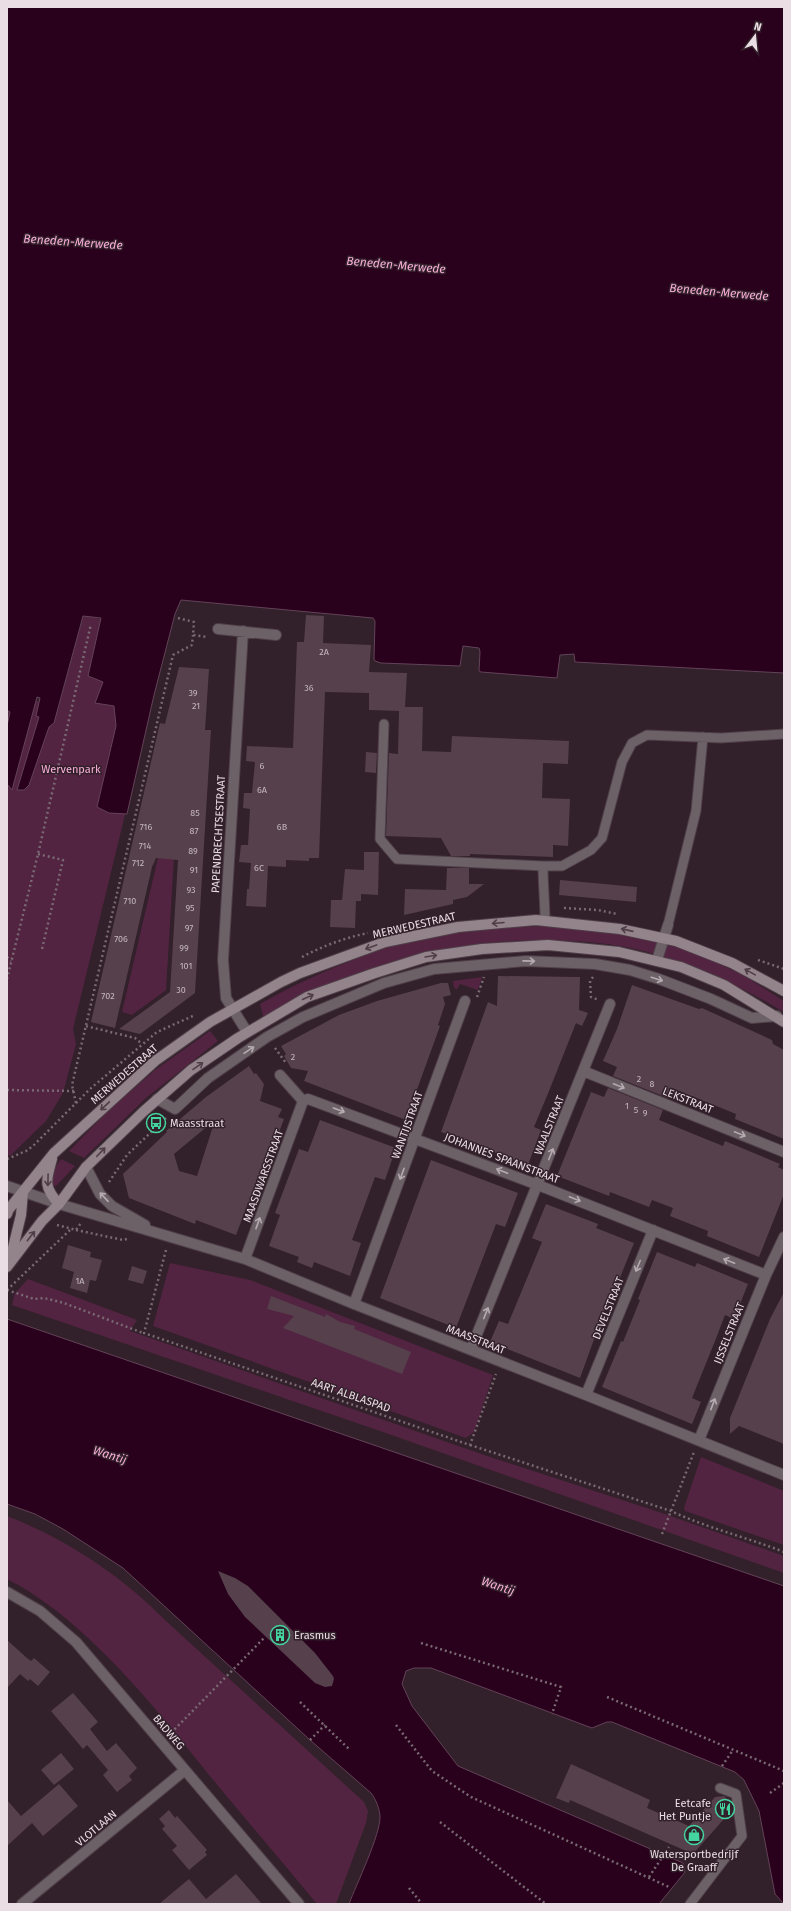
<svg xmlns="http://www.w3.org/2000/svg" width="791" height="1911" font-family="'Fira Sans',sans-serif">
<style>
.green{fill:#532441}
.water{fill:#29011c;stroke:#634358}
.building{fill:#55404c;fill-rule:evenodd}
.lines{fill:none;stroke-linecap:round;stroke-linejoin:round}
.service-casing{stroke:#4f3e48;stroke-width:11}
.minor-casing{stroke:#4f3e48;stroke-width:12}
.secondary-casing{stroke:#4f3e48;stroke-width:12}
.path{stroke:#796972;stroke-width:2.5;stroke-dasharray:2 3;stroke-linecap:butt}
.service{stroke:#6b6167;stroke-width:9}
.minor{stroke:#6b6167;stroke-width:10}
.secondary{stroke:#93838b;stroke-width:10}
.oneway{stroke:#4f3e47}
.oneway2{stroke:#b7abb2}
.labels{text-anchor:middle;stroke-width:3;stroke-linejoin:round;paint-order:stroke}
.number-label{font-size:9px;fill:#c5b6be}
.park-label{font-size:11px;fill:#faafda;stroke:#32202a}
.street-label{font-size:11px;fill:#eadde4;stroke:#32202a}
.poi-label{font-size:11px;fill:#eadde4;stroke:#32202a;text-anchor:start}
.water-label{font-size:12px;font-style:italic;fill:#f8aed8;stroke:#32202a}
</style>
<rect width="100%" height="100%" fill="#32202a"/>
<path class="green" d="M86,615L98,619L102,618L88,676L154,695L73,1029L76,1044L63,1093L46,1121L10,1156L7,1154V694L59,706L83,617Z
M170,806L177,807L166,990L132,1015L122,1012Z
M545,926L642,936L693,952L743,975L784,1001V1012C740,986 694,964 644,951C613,943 582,941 551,940C466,939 382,958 306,995C291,1002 278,1011 264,1019L260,1004C291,986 322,972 356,959C371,953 387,946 402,943C449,931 497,928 545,926Z
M482,977L478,990L460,984L457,989L454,988L453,981Z
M210,1031L218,1041L146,1098L84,1158L69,1151L105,1114L155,1070Z
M61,1159L75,1166L56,1186L53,1185C51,1175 55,1167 61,1159Z
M170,1263L250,1280L493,1375L474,1432L466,1438L153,1326Z
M28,1279L137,1320L130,1331L487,1456L659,1512L784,1556V1573L380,1431L12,1305L15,1293Z
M701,1457L784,1491V1545L685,1511L684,1508Z
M7,1516C66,1539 121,1575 166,1621L364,1802L368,1811L366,1823L336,1904H317C283,1863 248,1822 214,1781C159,1712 86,1619 7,1579Z"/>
<path class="water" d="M7,7H784V673L575,662L574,654L560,655L557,678L481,672L479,671L480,652L479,648L463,646L460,666L381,663L375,661L374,659L375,621L373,618L181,600L175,614L154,695L127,814L109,813L97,807L116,726L114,706L95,703L103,682L88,676L101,618L83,616L54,723L49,727L29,785L24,790H17L39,717L36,716L40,698L37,697L12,790L7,784V726L10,712L7,710Z
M7,1319L784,1586V1904L775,1894L759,1811L744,1780L735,1772L612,1722H607L592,1728L431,1668H414L406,1671L402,1684L412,1706L458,1766L683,1863L685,1872L659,1904H349C356,1885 381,1834 380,1816C379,1807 376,1800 371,1793L310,1740L123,1568L63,1529L35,1514L7,1504Z"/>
<path class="building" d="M306,615L324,616L323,643L371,645L369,672L407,673L405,707H423L422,751L451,752L452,736L569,741L568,764L543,763L542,798L570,799L568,846L553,845V857L470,854V856H451L441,838L386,836L389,753L398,754L399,711L369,710V693L325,692L319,858H309V861L286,860V867L268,866L266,907L246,906L247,889H249L251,863L239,862L241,845H248L250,809L243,808L244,793H252L255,762L246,761L247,746L293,748L297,642H304Z
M179,667L209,669L205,730H211L195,993L140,1034L119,1029L170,992L178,860L156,858L152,867L115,1028L91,1022L160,723L165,724Z
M366,752L377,753L376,773L365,772Z
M364,852H379L378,895L361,894V901H356L355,928L330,927L331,900H342L345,869L364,870Z
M447,868H469V884H484L467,897L453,900V904L404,915L405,889L446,890Z
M560,880L637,887L636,902L559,895Z
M498,976L580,977L579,1010L588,1013L582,1026L576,1023L549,1091L534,1127L541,1130L528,1165L441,1132L488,1002L497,1006Z
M441,983H448L451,995L443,997L445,1004L438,1025L440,1026L406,1120L304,1081L308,1071L291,1068L284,1056L286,1054L281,1046L339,1015L377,1001Z
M632,985L699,1009L702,1008L772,1040L773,1044L784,1050V1139L735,1119L736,1114L672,1088L668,1098L613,1076L617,1067L603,1061L617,1029Z
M249,1066L254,1074L256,1073L264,1084L260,1101L282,1109L278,1117L284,1119L252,1204L248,1203L236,1235L196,1220L195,1224L129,1198L123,1174L167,1132L166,1131L206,1097ZM215,1120L197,1176L179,1171L174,1154Z
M608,1088L663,1110L659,1120L723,1146L725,1141L780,1164L778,1167L784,1170V1194L759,1257L707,1236L708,1231L670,1216L673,1208L652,1200L649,1207L610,1192L609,1196L557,1176L591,1092L604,1097Z
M320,1120L396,1148L385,1180L375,1177L352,1240L361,1243L350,1276L314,1262L312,1268L297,1262L299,1257L269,1246L280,1215L275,1213L299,1149L308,1152Z
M431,1160L518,1193L505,1227L496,1224L456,1328L380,1298Z
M546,1204L598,1224L596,1228L634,1243L615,1290L613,1289L596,1331H597L580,1378L490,1342L499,1321L508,1324L542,1242L532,1238Z
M68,1245L91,1252L90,1257L102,1260L96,1281L90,1280L87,1293L70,1288L74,1272L62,1268Z
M657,1252L695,1267L697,1263L748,1284L734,1319L725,1315L715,1341L692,1398L701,1402L692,1424L602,1387L621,1341L623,1342L640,1300L638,1299Z
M132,1266L147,1271L143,1284L128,1280Z
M784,1292V1444L739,1426L730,1434V1418L770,1319Z
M271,1296L325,1317L326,1314L340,1322L355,1326L354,1329L411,1352L402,1374L283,1328L294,1316L267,1309Z
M218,1571L235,1578L248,1586L315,1653L333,1676L334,1679L332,1686L325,1687L315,1683L245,1617L228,1594Z
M7,1640L27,1658L31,1661L34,1658L50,1672L38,1686L30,1679L28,1681L20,1674L7,1688Z
M73,1693L98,1722L90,1729L107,1751L116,1743L137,1768L129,1776L132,1780L117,1792L103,1775L108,1770L87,1745L83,1749L51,1711Z
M61,1753L74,1769L54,1785L41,1770Z
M571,1764L650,1800L647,1808L689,1826L715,1797L724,1796L730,1802L731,1811L693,1854L570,1800L569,1803L556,1798Z
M59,1784L78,1806L43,1836L32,1823L7,1846V1800L21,1816Z
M169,1810L175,1818L177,1816L207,1850L205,1852L207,1855L189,1870L172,1850L177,1846L162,1829L165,1826L159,1819Z
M236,1874L262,1904H159L189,1879L206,1899Z"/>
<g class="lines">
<g class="service-casing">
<path id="service" d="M384,724L380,839L397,859L543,866H562L591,850L602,838L622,762L632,743L647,735L721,738L784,734
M543,866C543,885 545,903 545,921
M668,925L696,811L703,737
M690,1904L742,1836L736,1794L720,1788"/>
</g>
<g class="minor-casing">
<path id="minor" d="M218,629L276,635
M243,631L223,960L226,998L247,1032
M657,960L668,925
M583,1071L784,1152
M280,1075L303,1101
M157,1099L175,1109L208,1078L267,1037L303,1017L384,983L434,969L526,961L595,964L630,970L659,979L711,999L752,1018L777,1016
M303,1101L308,1099L538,1185L766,1275
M86,1167L100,1194L112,1206L145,1225
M7,1186L59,1204L245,1259L354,1304L586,1395L784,1475
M245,1259L303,1101
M354,1304L465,1001
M471,1349L610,1004
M586,1395L653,1230
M699,1440L766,1275L784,1237
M7,1592L40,1611L76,1642L299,1904
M22,1904L185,1770"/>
</g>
<g class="secondary-casing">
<path id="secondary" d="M52,1159C46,1180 43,1187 59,1204
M7,1214L9,1209L54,1153L155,1061L210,1022L281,982L300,973L385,942L458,927L536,920L620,929L676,941L732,963L784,991
M10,1260L21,1215L23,1192
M7,1267L42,1221L59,1204L86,1167L144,1111L191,1070L238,1038L307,997L375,973L426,957L482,949L548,945L619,952L681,967L724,985L784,1022"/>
</g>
<path class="path" d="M178,618L194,622L193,635L207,637
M38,854L63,860L42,949
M564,908L598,910L617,914
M7,957L11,961
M302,957C323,946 344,938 368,933
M758,960L784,969
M593,977L590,981L591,997L599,1000
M7,979L38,854L91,624
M477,997L484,977
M86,1026L135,1038L142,1044
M275,1048L286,1063
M7,1090L74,1091
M76,1103L72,1085L173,655L192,645L193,635
M7,1159L26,1151L33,1146L90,1089L157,1032L195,1015
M109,1182L127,1155L166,1118
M57,1225L76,1230L81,1223
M76,1230L123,1240L127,1239
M166,1250L144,1333L470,1445L496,1374
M7,1290L34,1299L44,1298L64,1303L143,1333
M7,1290L70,1230
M470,1445L671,1511C707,1528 746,1537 784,1552
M662,1534L694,1452
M421,1643L561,1687L552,1714
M607,1697L784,1771
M300,1702L349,1749
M396,1725L432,1771L471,1797L669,1887
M171,1733L264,1638
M310,1740L325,1725
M722,1766L733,1750
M770,1793L784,1783
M440,1822L546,1904
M649,1877L669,1847
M409,1888L422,1904"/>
<use href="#service" class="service"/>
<use href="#minor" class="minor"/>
<use href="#secondary" class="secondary"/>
</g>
<defs><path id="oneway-shaft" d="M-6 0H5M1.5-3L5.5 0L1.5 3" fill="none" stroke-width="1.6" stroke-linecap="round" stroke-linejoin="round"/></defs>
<g class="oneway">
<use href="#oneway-shaft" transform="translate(498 923) rotate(175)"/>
<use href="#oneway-shaft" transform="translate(627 930) rotate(-167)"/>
<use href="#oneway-shaft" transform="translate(371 947) rotate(160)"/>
<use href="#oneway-shaft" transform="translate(431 956) rotate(-9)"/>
<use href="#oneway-shaft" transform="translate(750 972) rotate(-151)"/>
<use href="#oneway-shaft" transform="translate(308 997) rotate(-24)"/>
<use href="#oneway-shaft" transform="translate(198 1066) rotate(-35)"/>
<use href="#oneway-shaft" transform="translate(105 1106) rotate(137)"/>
<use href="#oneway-shaft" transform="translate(101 1152) rotate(-46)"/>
<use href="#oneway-shaft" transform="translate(48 1180) rotate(91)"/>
<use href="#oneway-shaft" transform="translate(31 1236) rotate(-52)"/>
</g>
<g class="oneway2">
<use href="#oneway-shaft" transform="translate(529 961) rotate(1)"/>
<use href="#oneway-shaft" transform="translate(657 979) rotate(18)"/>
<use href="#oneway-shaft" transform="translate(249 1050) rotate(-34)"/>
<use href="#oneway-shaft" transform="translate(619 1086) rotate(22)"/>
<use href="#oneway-shaft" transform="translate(339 1110) rotate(20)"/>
<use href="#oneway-shaft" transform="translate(740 1134) rotate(22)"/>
<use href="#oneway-shaft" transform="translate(551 1154) rotate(-68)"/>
<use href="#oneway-shaft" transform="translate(502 1171) rotate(-159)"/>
<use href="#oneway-shaft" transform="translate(402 1174) rotate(110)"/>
<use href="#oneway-shaft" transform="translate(104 1197) rotate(-133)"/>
<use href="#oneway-shaft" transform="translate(575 1199) rotate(22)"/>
<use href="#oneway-shaft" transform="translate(258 1223) rotate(-70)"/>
<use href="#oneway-shaft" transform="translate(729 1261) rotate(-158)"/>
<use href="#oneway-shaft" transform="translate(638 1266) rotate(112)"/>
<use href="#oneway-shaft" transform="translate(486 1313) rotate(-68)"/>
<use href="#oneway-shaft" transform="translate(713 1404) rotate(-69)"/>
</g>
<defs>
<g id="bus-ring" transform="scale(1)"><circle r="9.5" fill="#32202a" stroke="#44d49f" stroke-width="1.5"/><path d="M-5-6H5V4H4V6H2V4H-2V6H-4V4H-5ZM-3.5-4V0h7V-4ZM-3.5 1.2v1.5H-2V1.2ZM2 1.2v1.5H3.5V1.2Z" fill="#44d49f"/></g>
<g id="building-ring" transform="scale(1)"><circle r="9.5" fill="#32202a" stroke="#44d49f" stroke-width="1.5"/><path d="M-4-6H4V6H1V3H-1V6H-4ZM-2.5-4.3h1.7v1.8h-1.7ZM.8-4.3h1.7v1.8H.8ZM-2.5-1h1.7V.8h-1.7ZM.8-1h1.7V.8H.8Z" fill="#44d49f"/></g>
<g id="restaurant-ring" transform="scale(1)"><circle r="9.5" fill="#32202a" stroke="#44d49f" stroke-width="1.5"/><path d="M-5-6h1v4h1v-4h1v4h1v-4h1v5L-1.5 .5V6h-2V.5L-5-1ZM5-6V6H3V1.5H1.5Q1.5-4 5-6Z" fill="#44d49f"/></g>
<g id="shop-ring" transform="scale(1)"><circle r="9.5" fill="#32202a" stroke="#44d49f" stroke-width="1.5"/><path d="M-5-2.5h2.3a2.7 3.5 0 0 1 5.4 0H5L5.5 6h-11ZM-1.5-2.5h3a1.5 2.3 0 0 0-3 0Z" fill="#44d49f"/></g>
</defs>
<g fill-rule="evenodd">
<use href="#bus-ring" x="156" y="1123"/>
<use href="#building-ring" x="280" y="1635"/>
<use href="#restaurant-ring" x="725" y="1809"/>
<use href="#shop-ring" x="694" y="1835"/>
</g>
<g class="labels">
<g class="number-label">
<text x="324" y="655">2A</text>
<text x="309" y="691">36</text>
<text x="193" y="696">39</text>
<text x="196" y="709">21</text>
<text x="262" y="769">6</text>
<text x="262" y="793">6A</text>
<text x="195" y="816">85</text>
<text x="146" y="830">716</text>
<text x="282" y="830">6B</text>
<text x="194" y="834">87</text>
<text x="145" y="849">714</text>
<text x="193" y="854">89</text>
<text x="138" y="866">712</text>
<text x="259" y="871">6C</text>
<text x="194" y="873">91</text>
<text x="191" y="893">93</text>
<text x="130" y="904">710</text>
<text x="190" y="911">95</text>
<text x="189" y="931">97</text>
<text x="121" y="942">706</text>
<text x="184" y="951">99</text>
<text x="186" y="969">101</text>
<text x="181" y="993">30</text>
<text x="108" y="999">702</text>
<text x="293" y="1060">2</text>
<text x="639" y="1082">2</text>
<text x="652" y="1087">8</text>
<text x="627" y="1109">1</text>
<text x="636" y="1113">5</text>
<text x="645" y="1116">9</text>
<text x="80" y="1284">1A</text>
</g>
<g class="park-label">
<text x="71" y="773">Wervenpark</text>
</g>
<g class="street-label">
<text transform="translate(218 834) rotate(-87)" y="4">PAPENDRECHTSESTRAAT</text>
<text transform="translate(414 925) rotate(-13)" y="4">MERWEDESTRAAT</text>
<text transform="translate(124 1074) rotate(-41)" y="4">MERWEDESTRAAT</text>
<text transform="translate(688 1100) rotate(22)" y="4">LEKSTRAAT</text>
<text transform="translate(407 1125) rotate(-70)" y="4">WANTIJSTRAAT</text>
<text transform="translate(549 1125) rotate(-68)" y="4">WAALSTRAAT</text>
<text transform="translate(502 1158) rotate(21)" y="4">JOHANNES SPAANSTRAAT</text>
<text transform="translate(263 1176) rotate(-70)" y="4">MAASDWARSSTRAAT</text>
<text transform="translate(608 1308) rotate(-68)" y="4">DEVELSTRAAT</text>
<text transform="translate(729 1333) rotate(-68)" y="4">IJSSELSTRAAT</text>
<text transform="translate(476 1339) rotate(22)" y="4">MAASSTRAAT</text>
<text transform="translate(351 1395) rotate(19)" y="4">AART ALBLASPAD</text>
<text transform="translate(169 1732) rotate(50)" y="4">BADWEG</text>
<text transform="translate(96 1828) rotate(-40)" y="4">VLOTLAAN</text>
</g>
<g class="poi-label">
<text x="170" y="1127">Maasstraat</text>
<text x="294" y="1639">Erasmus</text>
<text x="711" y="1807" text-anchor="end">Eetcafe<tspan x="711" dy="13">Het Puntje</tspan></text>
<text x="694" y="1858" text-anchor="middle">Watersportbedrijf<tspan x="694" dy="13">De Graaff</tspan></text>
</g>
<g class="water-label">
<text transform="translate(73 242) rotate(4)" y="4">Beneden-Merwede</text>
<text transform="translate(396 265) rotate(5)" y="4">Beneden-Merwede</text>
<text transform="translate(719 292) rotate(5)" y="4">Beneden-Merwede</text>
<text transform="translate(110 1455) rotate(18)" y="4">Wantij</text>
<text transform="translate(498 1586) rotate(19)" y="4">Wantij</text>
</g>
</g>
<rect width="791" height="1911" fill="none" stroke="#eadde4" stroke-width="16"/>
<g transform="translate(755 36) rotate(16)" stroke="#32202a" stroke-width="3" paint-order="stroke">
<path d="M0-3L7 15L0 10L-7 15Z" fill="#eadde4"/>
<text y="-6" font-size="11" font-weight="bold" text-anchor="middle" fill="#eadde4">N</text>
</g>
</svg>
